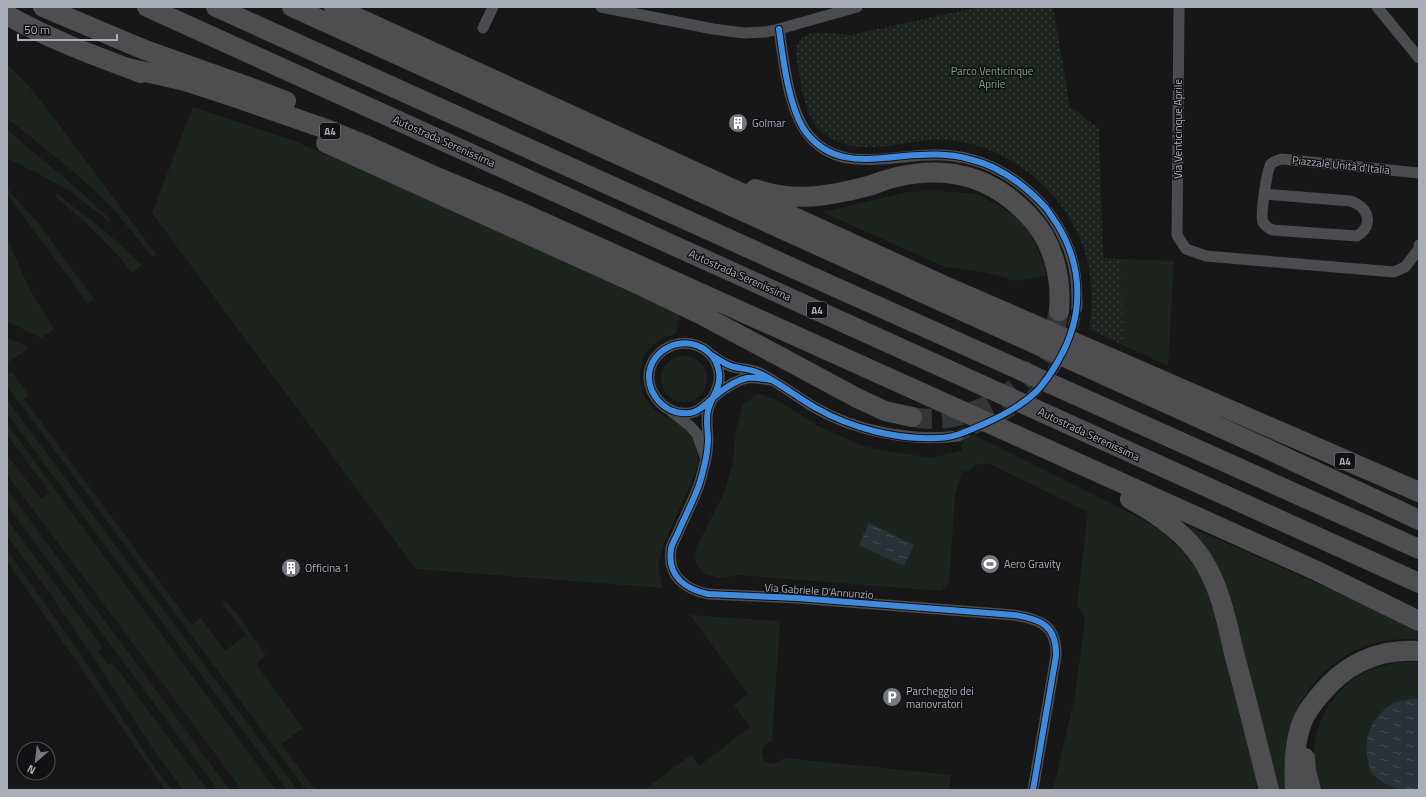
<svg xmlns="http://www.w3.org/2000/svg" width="1426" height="797" font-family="'Titillium Web',sans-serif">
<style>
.green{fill:#1d241e}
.park{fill:url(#park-dots)}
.water{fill:url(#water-ripples)}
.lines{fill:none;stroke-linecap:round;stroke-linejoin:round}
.minor-tunnel{stroke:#343537;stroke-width:11;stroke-dasharray:11 5.5;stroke-linecap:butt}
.motorway-tunnel{stroke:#343537;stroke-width:20;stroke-dasharray:20 10;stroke-linecap:butt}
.minor{stroke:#4b4c50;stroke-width:11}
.motorway{stroke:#4e4e51;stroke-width:20}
.cycleway-casing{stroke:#111113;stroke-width:8}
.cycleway{stroke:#408adc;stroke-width:6}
.labels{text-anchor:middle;stroke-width:3;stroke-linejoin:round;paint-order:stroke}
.shield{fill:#111113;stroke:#7b7e86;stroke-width:1}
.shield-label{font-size:10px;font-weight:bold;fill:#a8adb8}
.park-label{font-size:11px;fill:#7fa381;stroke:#111113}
.poi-label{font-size:11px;fill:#a8adb8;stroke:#111113;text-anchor:start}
.street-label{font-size:11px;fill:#a8adb8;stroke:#111113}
</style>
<defs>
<pattern id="park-dots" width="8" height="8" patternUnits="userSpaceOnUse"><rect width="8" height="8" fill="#1d241e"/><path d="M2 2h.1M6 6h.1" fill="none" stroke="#3b413d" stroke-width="1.8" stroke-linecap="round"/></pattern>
<pattern id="water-ripples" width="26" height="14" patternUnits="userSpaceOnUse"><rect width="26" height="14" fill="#2a3239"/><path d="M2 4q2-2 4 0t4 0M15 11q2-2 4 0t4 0" fill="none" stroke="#464d54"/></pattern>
</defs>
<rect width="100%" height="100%" fill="#171717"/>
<path class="green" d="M7,64L25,82L49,111L156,254L152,257C135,235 118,213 98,194C70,167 38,143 7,118Z
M193,107L294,141L579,265L680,313L676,334C660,338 648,345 642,362C636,381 643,405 662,415C672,421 685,424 691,435C699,448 699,460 695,474L663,546L658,567L663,588L416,569L152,213Z
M7,130L80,191L111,220L109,221L65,188L29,169L7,158Z
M7,188L38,223L94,299L88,304L7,194Z
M938,191L978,194L1006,210L1024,223L1039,251L1047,276L1014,281L1004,277L982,272L945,267L822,212L908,192Z
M57,194L105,231L142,265L132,273C110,244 83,220 55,196Z
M7,238L29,288L54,329L41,338L7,321Z
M1121,259L1174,261L1168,366L1123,345Z
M7,337L29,348L7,363Z
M661 379a23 23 0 1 1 46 0a23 23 0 1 1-46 0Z
M11,372L29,395L24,399L192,625L201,618L225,651L246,635L222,603L225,601C239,613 255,641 266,656L256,664L303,728L281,744L315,790H306L7,386V375Z
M758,393L777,400L818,426L865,447L931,458L962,450L958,427L1132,514L1160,530L1181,550L1202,576L1214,613L1257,783V790H1053L1075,696L1085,619L1077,604L1088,512L990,464C979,462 975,465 967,472L962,471L955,496L949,583L941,591L738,575L720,578L705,574L697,566L695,558L697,546L724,493L733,463L736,429L743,405Z
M7,400L297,789L287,790L7,414Z
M7,424L276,790H242L7,475V455L41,499L50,493L7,435Z
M7,489L230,790H218L7,505Z
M7,519L102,647L99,652L108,665L113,663L208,790H183L151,746L89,651L43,584L7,536Z
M1188,526L1419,629V639C1403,639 1386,639 1371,644C1333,656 1302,688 1291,726C1289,733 1289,740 1289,747C1288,762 1287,776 1285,790H1275L1271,769L1186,530Z
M7,550L81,655L155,768L173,790H165L7,561Z
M690,615L780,621L772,741L766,744C755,756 768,772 785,758L951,775L949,790H644L691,755L699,766L750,727L734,705L748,694Z
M1401,662H1419V699L1397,702L1389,785L1405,790H1322C1301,748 1323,695 1363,673C1375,667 1388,664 1401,662Z"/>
<path class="park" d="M980,7H1053L1070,106L1099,129L1103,258L1121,259L1123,345L1090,329C1092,302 1093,273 1083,246C1062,189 1006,143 945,140C907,138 864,159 829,137C802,121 802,83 796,56C796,23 830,34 850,35Z"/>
<path class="water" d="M869,523L914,545L904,566L859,545Z
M1414,699H1419V790C1405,790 1389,789 1378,779C1370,773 1368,764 1367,755C1364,733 1376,712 1396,702C1401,700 1408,700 1414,699Z"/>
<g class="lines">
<path class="minor-tunnel" d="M958,436C976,428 995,421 1011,411C1048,388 1071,349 1077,307"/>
<path class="motorway-tunnel" d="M912,417C967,428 1032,391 1052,338C1055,329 1057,320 1059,311"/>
<path class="minor" d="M601,7L713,29L744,33L766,32L779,29L857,7
M1179,7L1177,235L1186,249L1206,256L1394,272L1405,267L1419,249V245
M1377,7L1419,58
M483,28L493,7
M779,29C784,62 788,113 811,138C845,176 900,152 944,155C998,158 1047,196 1067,245C1076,265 1077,286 1077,307
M1265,194L1350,201C1368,206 1375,225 1357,236L1272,230C1269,228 1265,226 1263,222C1260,216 1267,169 1271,164C1274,161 1279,160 1282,159L1419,173
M712,355C718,360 725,364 733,367C742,369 751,369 760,373C779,383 796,396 814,407C854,431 912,442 958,436
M771,380C763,379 755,377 747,378C737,380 728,386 720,392C705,403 698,418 676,412C665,409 657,401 652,391C637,357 680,328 708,352C714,357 718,365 719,373C721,386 713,395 709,407C705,418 708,429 708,440C708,446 707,452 706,458C704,467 702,476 699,485C693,502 684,518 677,535C675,539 672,544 671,549C667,576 685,589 708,594L797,598L1014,615C1040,619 1057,625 1056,656L1033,790
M672,412L690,426L697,434L705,456"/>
<path class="motorway" d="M43,7L145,50L246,86L286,101
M147,7L1419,583
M216,7L797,270L1419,549
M292,7L1263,447L1419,520
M334,7L945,286L1419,492
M7,15C49,39 95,56 141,73
M128,68L185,81L234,97L326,129L368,146L432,175L525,214L1317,571L1419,621
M326,143L642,286L700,314L779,356L857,398L885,411L912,417
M755,189C793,203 830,196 868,186C878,183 887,179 897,177C948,165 993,177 1029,216C1053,241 1062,277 1059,311
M1130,499C1158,514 1185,533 1202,559C1221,588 1227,624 1235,657C1247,701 1258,746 1269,790
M1305,758L1306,771L1311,790
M1295,790C1294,767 1294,742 1303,720C1307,711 1313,703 1320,695C1345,664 1379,648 1419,651"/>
<g class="cycleway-casing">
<path id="cycleway" d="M713,356C720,360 726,365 734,367C743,369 752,369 761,374C781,384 797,397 816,408C851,428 897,440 937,438C955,438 970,430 986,423C1004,415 1022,405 1037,391C1045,382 1052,372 1058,361C1084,317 1084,268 1057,224C1053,219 1050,213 1046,208C1025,185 999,166 969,159C948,153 926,154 904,156C866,160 828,166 803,128C788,103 783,58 779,29
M771,380C763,379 755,377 747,378C737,380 728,386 720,392C705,403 698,418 676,412C665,409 657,401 652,391C637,357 680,328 708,352C714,357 718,365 719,373C721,386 713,395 709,407C705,418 708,429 708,440C708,446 707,452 706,458C704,467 702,476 699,485C693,502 684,518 677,535C675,539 672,544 671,549C667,576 685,589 708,594L797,598L1014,615C1040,619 1057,625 1056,656L1033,790"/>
</g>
<use href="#cycleway" class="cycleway"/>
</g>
<defs>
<g id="building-disc" transform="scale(1)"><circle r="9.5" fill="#757880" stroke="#111113"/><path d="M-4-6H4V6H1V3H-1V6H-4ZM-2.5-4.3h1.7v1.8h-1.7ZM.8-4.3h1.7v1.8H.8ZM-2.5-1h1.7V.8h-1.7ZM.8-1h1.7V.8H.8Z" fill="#fff"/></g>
<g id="stadium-disc" transform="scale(1)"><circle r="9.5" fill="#757880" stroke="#111113"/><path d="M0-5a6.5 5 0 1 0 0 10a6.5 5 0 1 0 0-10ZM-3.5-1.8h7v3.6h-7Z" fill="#fff"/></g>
<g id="parking-disc" transform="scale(1)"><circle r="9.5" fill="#757880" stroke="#111113"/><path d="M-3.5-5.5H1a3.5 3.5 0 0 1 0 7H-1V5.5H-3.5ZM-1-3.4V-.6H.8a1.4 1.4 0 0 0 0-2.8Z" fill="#fff"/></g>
</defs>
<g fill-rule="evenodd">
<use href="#building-disc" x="738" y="123"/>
<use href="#stadium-disc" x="990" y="564"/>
<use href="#building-disc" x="291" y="568"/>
<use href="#parking-disc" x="892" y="697"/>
</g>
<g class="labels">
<g class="shield">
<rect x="320" y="123" width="20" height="16" rx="3"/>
<rect x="807" y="302" width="20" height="16" rx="3"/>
<rect x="1335" y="453" width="20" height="16" rx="3"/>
</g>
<g class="shield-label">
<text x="330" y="135">A4</text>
<text x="817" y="314">A4</text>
<text x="1345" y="465">A4</text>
</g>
<g class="park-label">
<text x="992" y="75">Parco Venticinque<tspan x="992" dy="13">Aprile</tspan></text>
</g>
<g class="poi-label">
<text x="752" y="127">Golmar</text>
<text x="1004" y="568">Aero Gravity</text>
<text x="305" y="572">Officina 1</text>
<text x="906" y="695">Parcheggio dei<tspan x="906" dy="13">manovratori</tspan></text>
</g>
<g class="street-label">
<text transform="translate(1178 129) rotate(-90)" y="4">Via Venticinque Aprile</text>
<text transform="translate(444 141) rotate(24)" y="4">Autostrada Serenissima</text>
<text transform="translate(1341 165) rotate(6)" y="4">Piazzale Unità d'Italia</text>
<text transform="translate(740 275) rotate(24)" y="4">Autostrada Serenissima</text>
<text transform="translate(1089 434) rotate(25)" y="4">Autostrada Serenissima</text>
<text transform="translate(819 591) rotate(4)" y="4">Via Gabriele D'Annunzio</text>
</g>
</g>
<rect width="1426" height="797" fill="none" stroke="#a8adb8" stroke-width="16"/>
<g transform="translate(36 761) rotate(208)"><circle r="19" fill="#111113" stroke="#4d4f55"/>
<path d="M0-3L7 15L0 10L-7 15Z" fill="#757880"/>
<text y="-6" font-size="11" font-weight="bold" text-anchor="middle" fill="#a8adb8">N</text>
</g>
<path d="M18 34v6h99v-6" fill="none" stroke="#a8adb8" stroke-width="2"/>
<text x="24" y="34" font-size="12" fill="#a8adb8" stroke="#111113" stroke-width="3" paint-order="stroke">50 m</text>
</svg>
